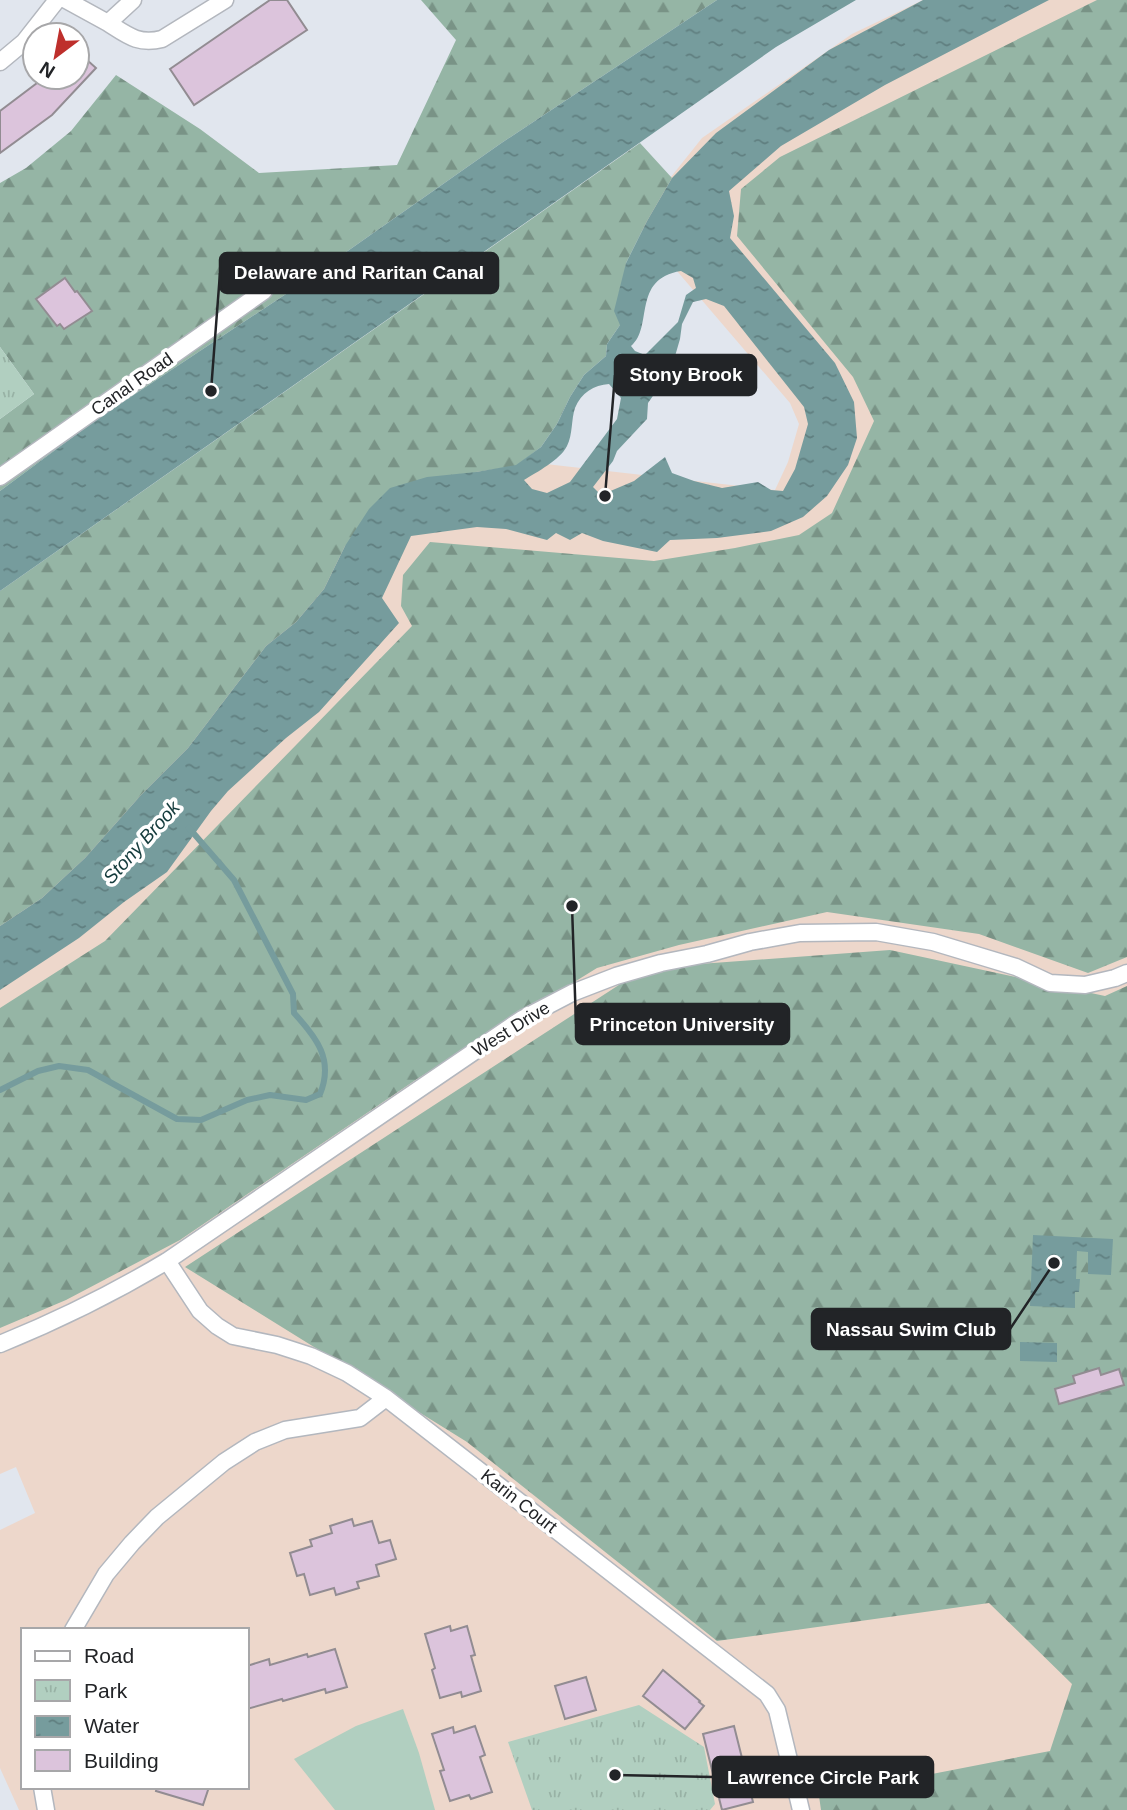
<svg xmlns="http://www.w3.org/2000/svg" width="1127" height="1810" font-family="Helvetica,sans-serif">
<style>
.education{fill:#edd7cb;fill-rule:evenodd}
.green{fill:#b1cfc0}
.forest{fill:url(#forest-firs)}
.park{fill:url(#park-tufts)}
.water{fill:url(#water-ripples);fill-rule:evenodd}
.lines{fill:none;stroke-linecap:round;stroke-linejoin:round}
.stream{stroke:#769c9d;stroke-width:6}
.building{fill:#dcc4dc;stroke:#928c92;stroke-width:2}
.street-casing{stroke:#b3b7be;stroke-width:19}
.street{stroke:#fff;stroke-width:16}
.labels{text-anchor:middle;stroke-width:7;stroke-linejoin:round;paint-order:stroke}
.street-label{font-size:18px;fill:#222427;stroke:#fff}
.water-label{font-size:19px;font-style:italic;fill:#143b3c;stroke:#fff}
.leader{fill:none;stroke:#222427;stroke-width:2.5}
.callout-dot{fill:#222427;stroke:#fff;stroke-width:2.5}
.callout{fill:#222427;stroke:#222427;stroke-width:2.5}
.callout-label{font-size:19px;text-anchor:middle;font-weight:bold;fill:#fff}
</style>
<defs>
<pattern id="forest-firs" width="22" height="20" patternUnits="userSpaceOnUse" patternTransform="scale(1.75)"><rect width="22" height="20" fill="#95b5a5"/><path d="M5 1l3.5 6h-7zM16 11l3.5 6h-7z" fill="#799386"/></pattern>
<pattern id="park-tufts" width="24" height="20" patternUnits="userSpaceOnUse" patternTransform="scale(1.75)"><rect width="24" height="20" fill="#b1cfc0"/><path d="M3 7l-1-3M5 7V3M7 7l1-3M15 17l-1-3M17 17v-4M19 17l1-3" fill="none" stroke="#98b2a5"/></pattern>
<pattern id="water-ripples" width="26" height="14" patternUnits="userSpaceOnUse" patternTransform="scale(1.75)"><rect width="26" height="14" fill="#769c9d"/><path d="M2 4q2-2 4 0t4 0M15 11q2-2 4 0t4 0" fill="none" stroke="#607f80"/></pattern>
</defs>
<rect width="100%" height="100%" fill="#e1e6ee"/>
<path class="education" d="M923,0H1127V1810H19L0,1768V1530L35,1513L16,1467L0,1474V917L347,524L502,459L775,490L788,462L799,424L790,403L635,222L702,138L852,34ZM23,1630H247V1787H23Z"/>
<path class="green" d="M403,1709L419,1753L435,1810H335L294,1759L356,1726Z"/>
<path class="forest" d="M421,0H717L500,144L295,288L93,422L0,491V419L34,394L0,347V183L26,168L71,131L116,75L200,129L259,173L397,165L456,40Z
M1097,0H1127V957L1088,973L979,934L827,912L679,945L597,968L417,1079L180,1240L66,1300L0,1328V1008L105,941L412,626L401,606L403,575L430,542L654,561L735,548L799,535L832,513L874,421L853,377L737,236L741,189L780,157Z
M640,143L672,178L647,221L626,263L620,325L607,344L606,356L584,375L570,397L557,424L541,447L516,466L476,472L345,546L324,589L296,622L266,646L188,748L141,795L85,858L42,898L0,926V591Z
M890,950L1105,996L1127,986V1810H821L819,1796L1050,1751L1072,1684L989,1603L717,1641L467,1442L185,1267L645,968Z"/>
<path class="park" d="M0,347L34,394L0,419Z
M639,1705L704,1747L715,1804L710,1810H532L508,1742Z"/>
<path class="water" d="M717,0H856L776,47L0,591V491L93,422L295,288L500,144Z
M923,0H1049L885,85L781,146L729,191L734,216L730,238L835,363L854,402L857,438L848,465L827,496L803,517L771,531L717,538L670,540L657,552L603,541L582,533L570,540L556,533L547,540L506,529L477,527L411,536L382,598L399,623L319,712L286,738L228,791L211,811L167,872L124,902L79,938L0,990V926L42,898L85,858L141,795L188,748L266,646L296,622L324,589L345,546L369,509L390,488L427,477L476,472L516,465L541,447L557,424L570,397L584,375L606,356L607,344L620,325L614,311L626,263L647,221L672,178L716,133L829,50ZM681,271L693,278L696,288L686,295L678,322L645,355L635,351L631,346C654,327 631,279 681,271ZM706,299L724,306L804,407L808,424L795,469L783,491L771,490L758,482L722,488L694,481L672,473L665,457L634,481L601,495L593,487L613,461L617,451L647,419L648,403L671,370L680,339L682,324L693,302ZM609,384L621,398L617,419L570,482L547,493L532,489L524,480C537,472 560,460 567,446C573,434 571,420 575,408C581,393 594,385 609,384Z
M1033,1235L1113,1239L1111,1275L1088,1274V1252L1077,1251L1076,1279H1080L1079,1292H1075V1308L1030,1306Z
M1020,1342L1057,1343V1362L1020,1361Z"/>
<g class="lines">
<path class="stream" d="M0,1090L38,1071L59,1066L88,1070L177,1119L201,1120L247,1100L270,1095L306,1100L320,1094C334,1060 317,1038 294,1013L293,994L234,880L189,828"/>
</g>
<path class="building" d="M270,0H287L307,30L194,105L170,69Z
M77,51L96,68L52,115L0,153V111L45,77H77Z
M65,278L75,292L77,291L92,311L64,329L60,324L57,326L36,299Z
M1099,1368L1101,1375L1119,1369L1124,1385L1059,1404L1055,1389L1075,1383L1073,1376Z
M352,1519L354,1526L372,1521L379,1543L390,1540L396,1559L376,1565L379,1576L357,1582L359,1588L336,1595L334,1588L310,1595L304,1574L297,1576L290,1553L312,1546L310,1540L332,1533L330,1526Z
M450,1626L451,1631L467,1626L475,1655L471,1656L481,1691L462,1697L461,1692L440,1698L432,1670L435,1668L425,1634Z
M335,1649L347,1687L326,1693L325,1689L283,1701L282,1699L247,1709V1666L269,1659L270,1665L307,1654L308,1657Z
M663,1670L700,1701L699,1702L704,1706L685,1729L643,1696Z
M586,1677L596,1710L565,1719L555,1686Z
M475,1726L485,1755L480,1757L492,1792L471,1799L469,1795L450,1801L440,1771L444,1770L432,1734L453,1727L454,1733Z
M734,1726L753,1802L722,1810L703,1734Z
M157,1787H209L203,1805L156,1791Z"/>
<g class="lines">
<g class="street-casing">
<path id="street" d="M66,0L108,23
M133,0L108,23C127,35 138,45 162,39L225,0
M0,62L24,42L57,0
M0,477L264,291
M167,1261L200,1311L217,1326L233,1336L277,1345L311,1356L347,1373L386,1398L767,1694L777,1710L801,1810
M0,1344C59,1320 112,1294 167,1261L522,1019L572,993L616,976L661,963L707,954L750,942L800,933L876,932L933,942L1016,967L1050,983L1085,985L1115,978L1127,973
M73,1630L106,1574L132,1543L157,1517L224,1462L255,1442L285,1430L360,1418L386,1398
M42,1787L46,1810"/>
</g>
<use href="#street" class="street"/>
</g>
<g class="labels">
<g class="street-label">
<text transform="translate(132 384) rotate(-35)" y="6">Canal Road</text>
<text transform="translate(511 1029) rotate(-32)" y="6">West Drive</text>
<text transform="translate(519 1501) rotate(38)" y="6">Karin Court</text>
</g>
<g class="water-label">
<text transform="translate(141 842) rotate(-48)" y="7">Stony Brook</text>
</g>
</g>
<path class="leader" d="M211 391L220 273M605 496L615 375M572 906L576 1024M1054 1263L1010 1329M615 1775L713 1777"/>
<g class="callout-dot">
<circle cx="211" cy="391" r="7"/>
<circle cx="605" cy="496" r="7"/>
<circle cx="572" cy="906" r="7"/>
<circle cx="1054" cy="1263" r="7"/>
<circle cx="615" cy="1775" r="7"/>
</g>
<g class="callout">
<rect x="220" y="253" width="278" height="40" rx="7"/>
<rect x="615" y="355" width="141" height="40" rx="7"/>
<rect x="576" y="1004" width="213" height="40" rx="7"/>
<rect x="812" y="1309" width="198" height="40" rx="7"/>
<rect x="713" y="1757" width="220" height="40" rx="7"/>
</g>
<g class="callout-label">
<text x="359" y="279">Delaware and Raritan Canal</text>
<text x="686" y="381">Stony Brook</text>
<text x="682" y="1031">Princeton University</text>
<text x="911" y="1336">Nassau Swim Club</text>
<text x="823" y="1784">Lawrence Circle Park</text>
</g>
<rect x="21" y="1628" width="228" height="161" fill="#ffffff" stroke="#a7a7a9" stroke-width="2"/>
<rect x="35" y="1651" width="35" height="10" fill="#ffffff" stroke="#a7a7a9" stroke-width="2"/>
<text x="84" y="1663" font-size="21" fill="#222427">Road</text>
<rect x="35" y="1680" width="35" height="21" fill="url(#park-tufts)" stroke="#a7a7a9" stroke-width="2"/>
<text x="84" y="1698" font-size="21" fill="#222427">Park</text>
<rect x="35" y="1716" width="35" height="21" fill="url(#water-ripples)" stroke="#a7a7a9" stroke-width="2"/>
<text x="84" y="1733" font-size="21" fill="#222427">Water</text>
<rect x="35" y="1750" width="35" height="21" fill="#dcc4dc" stroke="#a7a7a9" stroke-width="2"/>
<text x="84" y="1768" font-size="21" fill="#222427">Building</text>
<g transform="translate(56 56) rotate(212)"><circle r="33" fill="#ffffff" stroke="#a7a7a9" stroke-width="2"/>
<path d="M0-5L12 26L0 18L-12 26Z" fill="#be2f2c"/>
<text y="-10" font-size="19" font-weight="bold" text-anchor="middle" fill="#222427">N</text>
</g>
</svg>
